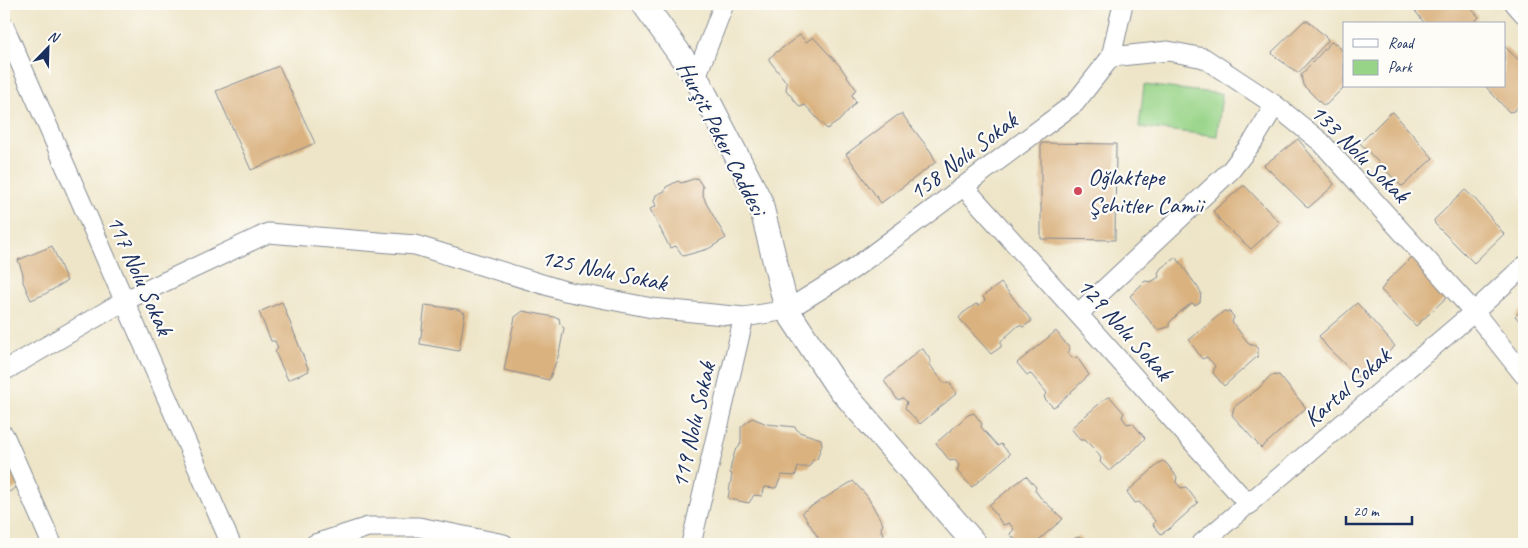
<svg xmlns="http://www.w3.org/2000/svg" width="1528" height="548" font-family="Caveat,sans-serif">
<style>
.green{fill:#98d488;stroke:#5a8273}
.building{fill:#dab280}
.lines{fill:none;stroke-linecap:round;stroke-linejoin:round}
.minor-casing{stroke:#848a93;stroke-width:21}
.tertiary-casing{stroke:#848a93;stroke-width:26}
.minor{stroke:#fff;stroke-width:19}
.tertiary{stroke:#fff;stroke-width:24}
.poi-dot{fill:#d1495b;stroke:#fdfcf7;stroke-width:2}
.labels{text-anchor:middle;stroke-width:4.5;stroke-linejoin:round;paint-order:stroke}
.street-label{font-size:24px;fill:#1b2f5e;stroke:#fdfcf7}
.poi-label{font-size:24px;fill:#1b2f5e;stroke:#fdfcf7;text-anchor:start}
</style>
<rect width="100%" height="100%" fill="#fdfcf7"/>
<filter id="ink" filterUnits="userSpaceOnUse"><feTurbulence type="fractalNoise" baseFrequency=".02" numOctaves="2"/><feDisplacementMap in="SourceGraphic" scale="10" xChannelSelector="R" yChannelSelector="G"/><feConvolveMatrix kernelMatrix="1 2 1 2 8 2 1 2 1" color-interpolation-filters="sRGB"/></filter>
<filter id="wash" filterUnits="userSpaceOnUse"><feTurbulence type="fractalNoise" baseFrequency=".0096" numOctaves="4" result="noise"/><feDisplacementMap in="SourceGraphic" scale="20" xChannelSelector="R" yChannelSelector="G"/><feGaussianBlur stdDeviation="1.12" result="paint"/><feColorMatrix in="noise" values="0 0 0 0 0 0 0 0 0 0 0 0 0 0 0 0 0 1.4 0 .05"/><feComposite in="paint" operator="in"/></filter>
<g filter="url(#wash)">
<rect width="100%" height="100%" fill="#eee5c8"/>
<path class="green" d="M1144,85L1222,94L1217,136L1139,127Z"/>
<g id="blocks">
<path class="building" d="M1410,4H1467L1479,17L1472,24H1425Z
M1304,21H1308L1327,38L1328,41L1298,73L1273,55L1272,52Z
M800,35L806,42L813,37L840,66L856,89L852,95L856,102L839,121L827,129L805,105L800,107L786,90L787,83L769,60V58L778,51Z
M1331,42L1337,44L1344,53V87L1326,105H1323L1303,85L1301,75Z
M1504,46L1524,65V99L1514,111L1509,112L1485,86H1504Z
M279,66L315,143L251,170L216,91Z
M1393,112L1433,158L1404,185L1401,186L1360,143L1389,114Z
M902,114L931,152L936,162L881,203L846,154L898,115Z
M1298,139L1334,184L1331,188L1308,208L1264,165Z
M1041,143L1116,144L1115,240L1041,239Z
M697,178L703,187L702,192L706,203L726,238L708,249L683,256L676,246L670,248L650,209L656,206L654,201L656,195L665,191L666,187L678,181L681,183Z
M1243,186H1245L1280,223L1251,249L1222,223L1213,211Z
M1465,190L1476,200L1504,234L1474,263L1435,224L1434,220Z
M52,246L67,281L45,294L31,300L23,282V274L18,260Z
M1176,257L1201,292L1200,302L1195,305L1192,303L1180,312L1169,323V327L1157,330L1130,296L1145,281L1151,282L1159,277L1158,273L1161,268Z
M1412,257L1448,296L1416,326L1381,290L1389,279Z
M1001,283L1032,321L1023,327L1019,325L1001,341V347L991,354L959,318L963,313L976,304L979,305L985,301L983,296Z
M282,302L309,371L288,380L275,352L278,348L275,341H271L259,312Z
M1357,303L1395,346L1360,379L1327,347L1319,336Z
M425,305L457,309L465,313L459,351L420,344Z
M1524,308V326L1515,316Z
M523,311L559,318L560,324L564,328L559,354L549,380L504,370L515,317Z
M1224,311L1230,312L1234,317L1232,322L1250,345H1254L1258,349V356L1224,386L1213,373L1215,366L1207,357L1202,359L1189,340Z
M1056,331L1070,349L1068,353L1072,358L1077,357L1089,375L1057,405L1053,407L1045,399L1044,396L1047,393L1031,374L1027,375L1017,363Z
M923,349L931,361L930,365L944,383L949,382L957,393L920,424L905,408L907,402L903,398L898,400L884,381L919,350Z
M1279,375L1306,408L1261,448L1232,415L1234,407L1259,388L1270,376Z
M1110,397L1124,413L1122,417L1127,424L1132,423L1135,426L1145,438L1136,448L1109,471L1100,462L1101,458L1096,451L1085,440H1080L1071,428L1106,398Z
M974,413L982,424L981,427L987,434L998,446L1001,444L1010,454L972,487L957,471L959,465L955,460L950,461L936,443L968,415Z
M752,418L767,424L795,427L799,432L821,439L822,445L817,459L813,460L809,467H798L795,476L782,475L776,488L765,487L762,496L754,495L749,503L729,499L728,498L732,474L730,473L731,465L735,451L739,447L741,442V427Z
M4,449L22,484L4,495Z
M1162,461H1163L1167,464L1177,477L1176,482L1181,488L1186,487L1198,503L1169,529L1161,534L1153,525L1155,521L1147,511L1139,502L1135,503L1127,492Z
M1026,476L1036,487L1035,490L1040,497L1063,519L1034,544H1019L1010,534L1014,529L1009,523L1003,525L989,505Z
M853,481L867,496L883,524L881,528L883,535L870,544H822L802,512Z
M1079,537L1085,544H1067L1075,538Z"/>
</g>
</g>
<g filter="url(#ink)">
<use href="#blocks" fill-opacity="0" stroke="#848a93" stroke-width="1"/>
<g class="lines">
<g class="minor-casing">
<path id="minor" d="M1515,4L1524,14
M4,26L231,544
M1111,57L1168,51L1204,58L1275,105L1321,142L1474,312L1524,375
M696,77L724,4
M964,187L1249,505
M1078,314L1231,170L1254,140L1275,105
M4,371L124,301L268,233L415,245L565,291L652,308L744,317L787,310L853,269L1075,103L1111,57L1123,4
M4,435L52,544
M315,544L368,527H419L504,544
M691,544L744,317
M1201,544L1474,312L1524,266"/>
</g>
<g class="tertiary-casing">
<path id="tertiary" d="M644,4L696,77L760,201L787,310L835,383L975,544"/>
</g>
<use href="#minor" class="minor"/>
<use href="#tertiary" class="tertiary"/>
</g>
</g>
<circle class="poi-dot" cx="1078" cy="191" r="5"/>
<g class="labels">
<g class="street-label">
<text transform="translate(722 138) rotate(63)" y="8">Hurşit Peker Caddesi</text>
<text transform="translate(1360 153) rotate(45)" y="8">133 Nolu Sokak</text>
<text transform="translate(963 156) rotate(-37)" y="8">158 Nolu Sokak</text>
<text transform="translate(604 270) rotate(12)" y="8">125 Nolu Sokak</text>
<text transform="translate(140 275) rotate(66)" y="8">117 Nolu Sokak</text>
<text transform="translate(1125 329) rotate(48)" y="8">129 Nolu Sokak</text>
<text transform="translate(1347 387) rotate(-41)" y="8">Kartal Sokak</text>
<text transform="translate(693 425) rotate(-77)" y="8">119 Nolu Sokak</text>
</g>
<g class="poi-label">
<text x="1088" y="185">Oğlaktepe<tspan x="1088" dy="28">Şehitler Camii</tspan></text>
</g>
</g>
<rect width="1528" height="548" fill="none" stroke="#fdfcf7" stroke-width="20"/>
<rect x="1343" y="22" width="162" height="65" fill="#fdfcf7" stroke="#a3aaba"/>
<rect x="1353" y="39" width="25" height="8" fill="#ffffff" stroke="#a3aaba"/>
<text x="1388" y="48" font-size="15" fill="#1b2f5e">Road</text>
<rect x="1353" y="60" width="25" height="15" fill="#98d488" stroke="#a3aaba"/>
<text x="1388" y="72" font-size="15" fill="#1b2f5e">Park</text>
<g transform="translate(48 48) rotate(23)" stroke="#fdfcf7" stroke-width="4" paint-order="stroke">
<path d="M0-4L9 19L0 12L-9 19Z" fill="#1b2f5e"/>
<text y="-8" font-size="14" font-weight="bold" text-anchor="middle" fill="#1b2f5e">N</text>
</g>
<path d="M1346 516v8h66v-8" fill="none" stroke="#1b2f5e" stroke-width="2.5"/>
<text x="1353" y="516" font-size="15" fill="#1b2f5e" stroke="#fdfcf7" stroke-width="4" paint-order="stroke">20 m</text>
</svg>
